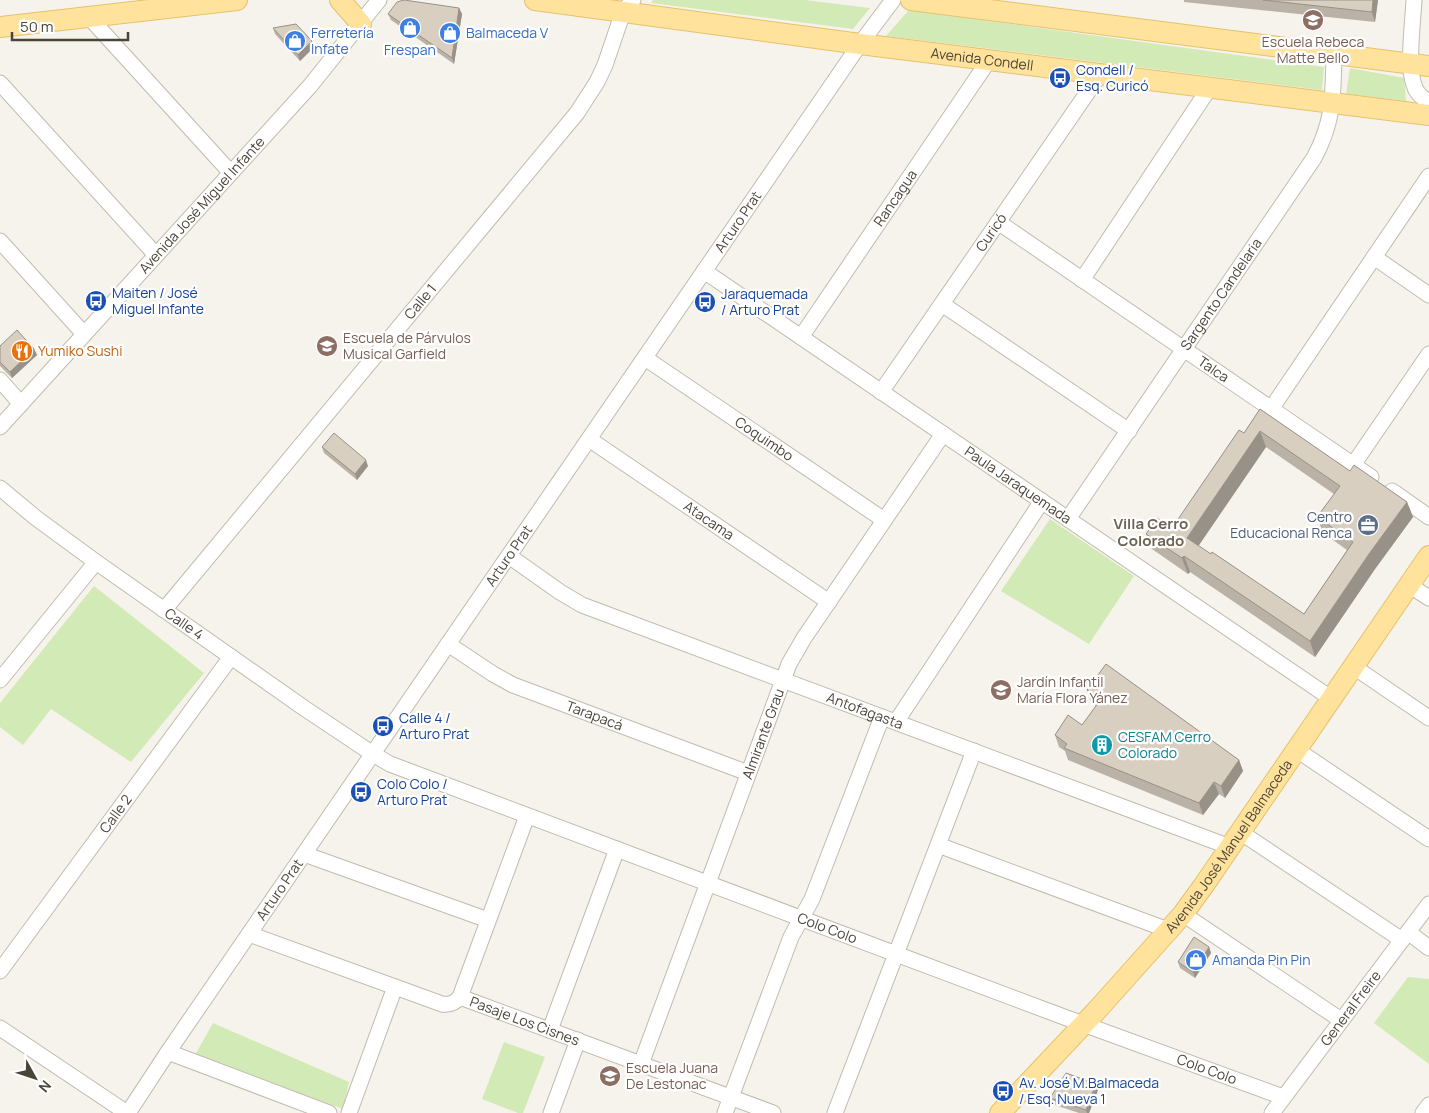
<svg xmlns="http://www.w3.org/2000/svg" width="1429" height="1113" font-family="Manrope,sans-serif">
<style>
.green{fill:#d2eab5}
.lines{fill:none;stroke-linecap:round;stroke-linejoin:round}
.minor-casing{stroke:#c2bbae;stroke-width:17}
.major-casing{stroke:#e6c16a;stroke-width:22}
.minor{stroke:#fff;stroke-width:15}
.major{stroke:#ffe39c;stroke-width:20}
.wall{fill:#bab2a6;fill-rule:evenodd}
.shaded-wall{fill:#979187}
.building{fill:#d8cfc1;stroke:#979187;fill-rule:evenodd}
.labels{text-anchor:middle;stroke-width:4.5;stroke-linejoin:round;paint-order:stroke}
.shop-label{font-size:14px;fill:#366cbe;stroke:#fff;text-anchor:start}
.education-label{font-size:14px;fill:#785e54;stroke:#fff;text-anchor:start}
.street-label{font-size:14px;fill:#4b4439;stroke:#fff}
.transit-label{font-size:14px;fill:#164399;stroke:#fff;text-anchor:start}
.food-label{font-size:14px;fill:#c56008;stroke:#fff;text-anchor:start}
.service-label{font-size:14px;fill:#4e5e75;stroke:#fff;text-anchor:end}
.culture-label{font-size:14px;fill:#0d838f;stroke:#fff;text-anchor:start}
.neighbourhood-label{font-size:15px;font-weight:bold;fill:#6e6250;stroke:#fff}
</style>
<rect width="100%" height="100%" fill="#f6f3ec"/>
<path class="green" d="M653,0H805L870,8L853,29L651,3Z
M909,10L1324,67L1322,90L886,36Z
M1350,68L1404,78L1406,101L1346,94Z
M1050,519L1134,576L1089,644L1001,591Z
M94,586L204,673L131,762L51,709L23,745L0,727V703Z
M1408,977L1429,979V1064L1374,1023Z
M213,1023L349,1082L343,1109L195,1055Z
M504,1042L545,1057L523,1113H518L482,1099Z"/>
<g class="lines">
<g class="minor-casing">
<g id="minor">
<path d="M1414,0C1413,21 1407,66 1414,85C1416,93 1422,98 1429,102"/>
<path d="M89,17L231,173"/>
<path d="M0,83L156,255"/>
<path id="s1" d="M998,222L1371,477"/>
<path d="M0,241L84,334"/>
<path d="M1374,257L1429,295"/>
<path id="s2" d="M704,271L1332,699"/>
<path d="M1082,280L1210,87"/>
<path d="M942,304L1129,431"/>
<path id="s3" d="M801,337L989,60"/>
<path id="s4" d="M645,358L884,520"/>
<path d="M0,380L21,404"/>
<path id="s5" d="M881,392L1101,73"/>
<path d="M1271,409L1429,176"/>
<path id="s6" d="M0,427L310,86L379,0"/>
<path id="s7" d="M589,439L829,602"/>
<path d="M1353,465L1429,354"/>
<path id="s8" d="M0,488L36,518L96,562L304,708L373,754L390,764L1064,1017L1283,1097"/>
<path d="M1392,491L1429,517"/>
<path id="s9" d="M1068,519L1314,158C1334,121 1333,95 1334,54"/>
<path id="s10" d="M509,556L560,592L582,605L1230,847"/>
<path d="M1409,585L1429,598"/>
<path id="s11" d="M164,610L577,113L597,82L605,65L623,12L633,0"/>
<path id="s12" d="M448,644L493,674L513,685L748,773"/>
<path d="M1354,667L1429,718"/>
<path d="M0,680L96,562"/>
<path d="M896,722L1042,501"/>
<path d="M1297,750L1429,839"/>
<path d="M1240,832L1402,940"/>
<path d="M938,845L1168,930"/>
<path d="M304,854L488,920"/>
<path d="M1183,914L1341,1020"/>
<path d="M1408,932L1429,948"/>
<path d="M249,934L442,1004C450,1005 455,1003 460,997L527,816"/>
<path id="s13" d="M0,971L231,657"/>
<path id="s14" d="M460,997L773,1113"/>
<path d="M0,1028L127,1113"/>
<path d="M550,1030L617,849"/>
<path d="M168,1052L329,1113"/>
<path id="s15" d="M641,1064L789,664L804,638L943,434"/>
<path id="s16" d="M128,1113L168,1052L860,44L893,0"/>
<path d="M349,1113L395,987"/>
<path d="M551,1113L578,1040"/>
<path d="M725,1113L791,937L812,899L882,717"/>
<path d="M835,1113L974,751"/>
<path id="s17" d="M1272,1113L1429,904"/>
<path d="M1423,1113L1429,1105"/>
</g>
</g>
<g class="major-casing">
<g id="major">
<path d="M340,0L361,24"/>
<path id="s18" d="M535,0L860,44L1429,115"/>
<path d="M911,0L1429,66"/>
<path d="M0,27L237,0"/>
<path id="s19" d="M1000,1113L1098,1009L1183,914L1204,885L1429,556"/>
</g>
</g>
<use href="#minor" class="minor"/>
<use href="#major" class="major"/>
</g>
<path class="wall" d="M1184,0H1378L1375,22L1184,2Z
M459,8L462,14L454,64L391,20L388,14Z
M273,28L312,41L314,47L300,61L275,34Z
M0,346L34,349L37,355L12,378L0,366Z
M1260,409L1350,471L1407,502L1413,517L1375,569L1315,657L1190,572L1188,574L1152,549L1146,534L1172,528L1244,433ZM1266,447L1334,494L1317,517L1323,533L1347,550L1304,614L1198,546Z
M322,447L368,466L357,480L324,453Z
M1087,690L1239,760L1243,771L1225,798L1219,794L1203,815L1068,760L1065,751L1059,747L1055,735L1082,725L1096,706L1091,702Z
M1209,947L1211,953L1195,978L1180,968L1178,962Z
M1096,1084L1098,1090L1089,1113H1079L1052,1104L1050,1098Z"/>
<path class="shaded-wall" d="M1373,0H1378L1375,22L1372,12Z
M459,8L462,14L454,64L452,58Z
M312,41L314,47L300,61L298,55Z
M34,349L37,355L12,378L10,372Z
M1260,431L1266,447L1193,554L1187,538Z
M366,460L368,466L357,480L355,474Z
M1407,502L1413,517L1375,569L1315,657L1310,641L1369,554Z
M1184,556L1190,572L1188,574L1182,558Z
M1239,760L1243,771L1225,798L1221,786Z
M1214,782L1219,794L1203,815L1199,803Z
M1209,947L1211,953L1195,978L1193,972Z
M1096,1084L1098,1090L1089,1113H1087L1086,1110Z"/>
<path class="building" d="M404,0L459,8L452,58L388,14L397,2Z
M1263,0H1373L1372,12Z
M296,24L312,41L298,55L273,28Z
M17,330L34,349L10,372L0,362V346Z
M1260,409L1350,471L1354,465L1407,502L1369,554L1310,641L1184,556L1182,558L1146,534L1157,518L1172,528L1239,430L1244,433ZM1260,431L1340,486L1317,517L1353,542L1304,614L1212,552L1211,554L1187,538Z
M334,433L366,460L355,474L322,447Z
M1106,664L1239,760L1221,786L1214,782L1199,803L1064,748L1067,744L1055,735L1068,715L1082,725L1101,699L1087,690Z
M1194,937L1209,947L1193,972L1178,962Z
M1066,1073L1096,1084L1086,1110L1050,1098Z"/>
<defs>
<g id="school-disc" transform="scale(1.125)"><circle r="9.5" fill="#8d6e63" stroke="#fff"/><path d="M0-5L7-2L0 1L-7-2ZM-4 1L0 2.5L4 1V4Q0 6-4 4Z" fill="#fff"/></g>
<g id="shop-disc" transform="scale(1.125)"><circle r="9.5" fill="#3f7fe0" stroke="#fff"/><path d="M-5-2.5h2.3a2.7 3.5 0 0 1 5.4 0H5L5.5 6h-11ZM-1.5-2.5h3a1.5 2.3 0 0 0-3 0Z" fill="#fff"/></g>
<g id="bus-disc" transform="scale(1.125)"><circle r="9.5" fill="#1a4fb4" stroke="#fff"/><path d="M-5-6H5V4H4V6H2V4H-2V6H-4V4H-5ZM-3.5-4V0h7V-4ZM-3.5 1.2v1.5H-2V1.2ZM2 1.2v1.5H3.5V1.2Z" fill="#fff"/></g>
<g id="restaurant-disc" transform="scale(1.125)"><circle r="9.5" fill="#e8710a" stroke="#fff"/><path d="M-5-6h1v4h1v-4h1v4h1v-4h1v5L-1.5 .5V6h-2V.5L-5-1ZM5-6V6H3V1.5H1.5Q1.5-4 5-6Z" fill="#fff"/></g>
<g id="office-disc" transform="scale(1.125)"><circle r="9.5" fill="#5c6f8a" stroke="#fff"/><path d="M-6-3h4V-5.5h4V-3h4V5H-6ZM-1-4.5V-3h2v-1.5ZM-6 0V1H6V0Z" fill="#fff"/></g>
<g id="building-disc" transform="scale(1.125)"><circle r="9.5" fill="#0f9aa8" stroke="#fff"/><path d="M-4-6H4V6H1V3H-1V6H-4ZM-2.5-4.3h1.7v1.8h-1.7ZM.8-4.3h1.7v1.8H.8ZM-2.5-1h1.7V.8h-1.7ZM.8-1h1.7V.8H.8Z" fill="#fff"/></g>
</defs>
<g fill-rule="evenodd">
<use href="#school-disc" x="1313" y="20"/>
<use href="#shop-disc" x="410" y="28"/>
<use href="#shop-disc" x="450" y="33"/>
<use href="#shop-disc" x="295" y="41"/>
<use href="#bus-disc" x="1060" y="78"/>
<use href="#bus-disc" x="96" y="301"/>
<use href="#bus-disc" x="705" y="302"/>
<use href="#school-disc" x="327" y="346"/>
<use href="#restaurant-disc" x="22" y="351"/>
<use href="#office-disc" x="1368" y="525"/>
<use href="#school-disc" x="1001" y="690"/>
<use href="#bus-disc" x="383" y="726"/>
<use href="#building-disc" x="1102" y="745"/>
<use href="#bus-disc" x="361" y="792"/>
<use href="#shop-disc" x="1196" y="960"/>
<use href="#school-disc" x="610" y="1076"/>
<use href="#bus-disc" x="1003" y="1091"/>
</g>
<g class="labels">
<g class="shop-label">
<text x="311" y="38">Ferretería<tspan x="311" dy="16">Infate</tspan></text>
<text x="466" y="38">Balmaceda V</text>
<text x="410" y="55" text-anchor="middle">Frespan</text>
<text x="1212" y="965">Amanda Pin Pin</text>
</g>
<g class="education-label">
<text x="1313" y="47" text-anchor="middle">Escuela Rebeca<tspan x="1313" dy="16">Matte Bello</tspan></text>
<text x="343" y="343">Escuela de Párvulos<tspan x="343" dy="16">Musical Garfield</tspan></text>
<text x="1017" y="687">Jardín Infantil<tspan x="1017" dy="16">María Flora Yánez</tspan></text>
<text x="626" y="1073">Escuela Juana<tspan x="626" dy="16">De Lestonac</tspan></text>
</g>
<g class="street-label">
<text dy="5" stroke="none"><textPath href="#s18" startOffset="451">Avenida Condell</textPath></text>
<text dy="5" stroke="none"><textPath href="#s3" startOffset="168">Rancagua</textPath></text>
<text dy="5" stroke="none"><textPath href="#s6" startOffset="300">Avenida José Miguel Infante</textPath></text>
<text dy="5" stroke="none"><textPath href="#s16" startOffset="1080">Arturo Prat</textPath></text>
<text dy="5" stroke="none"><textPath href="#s5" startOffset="194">Curicó</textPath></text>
<text dy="5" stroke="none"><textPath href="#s9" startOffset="272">Sargento Candelaria</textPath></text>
<text dy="5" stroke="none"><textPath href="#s11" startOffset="401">Calle 1</textPath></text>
<text dy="5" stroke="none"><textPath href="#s1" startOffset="261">Talca</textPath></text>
<text dy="5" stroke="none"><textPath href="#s4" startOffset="144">Coquimbo</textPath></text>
<text dy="5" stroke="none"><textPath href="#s2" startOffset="380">Paula Jaraquemada</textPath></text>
<text dy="5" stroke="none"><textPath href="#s7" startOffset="145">Atacama</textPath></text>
<text dy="5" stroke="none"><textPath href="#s16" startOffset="675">Arturo Prat</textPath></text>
<text dy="5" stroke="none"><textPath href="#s8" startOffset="229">Calle 4</textPath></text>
<text dy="5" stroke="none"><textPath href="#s10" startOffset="390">Antofagasta</textPath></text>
<text dy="5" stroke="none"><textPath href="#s12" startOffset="164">Tarapacá</textPath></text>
<text dy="5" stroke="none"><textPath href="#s15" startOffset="352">Almirante Grau</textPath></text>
<text dy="5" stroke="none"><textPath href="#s13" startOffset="195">Calle 2</textPath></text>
<text dy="5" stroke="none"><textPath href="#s19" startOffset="352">Avenida José Manuel Balmaceda</textPath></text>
<text dy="5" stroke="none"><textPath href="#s16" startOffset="270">Arturo Prat</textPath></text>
<text dy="5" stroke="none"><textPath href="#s8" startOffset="945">Colo Colo</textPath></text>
<text dy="5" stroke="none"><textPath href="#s17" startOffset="131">General Freire</textPath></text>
<text dy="5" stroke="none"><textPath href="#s14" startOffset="69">Pasaje Los Cisnes</textPath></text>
<text dy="5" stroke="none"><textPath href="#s8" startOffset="1350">Colo Colo</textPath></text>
</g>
<g class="transit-label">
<text x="1076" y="75">Condell /<tspan x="1076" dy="16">Esq. Curicó</tspan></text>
<text x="112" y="298">Maiten / José<tspan x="112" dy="16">Miguel Infante</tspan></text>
<text x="721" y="299">Jaraquemada<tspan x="721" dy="16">/ Arturo Prat</tspan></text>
<text x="399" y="723">Calle 4 /<tspan x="399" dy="16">Arturo Prat</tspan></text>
<text x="377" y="789">Colo Colo /<tspan x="377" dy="16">Arturo Prat</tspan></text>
<text x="1019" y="1088">Av. José M.Balmaceda<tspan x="1019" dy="16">/ Esq. Nueva 1</tspan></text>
</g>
<g class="food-label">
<text x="38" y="356">Yumiko Sushi</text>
</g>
<g class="service-label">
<text x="1352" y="522">Centro<tspan x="1352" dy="16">Educacional Renca</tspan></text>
</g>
<g class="culture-label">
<text x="1118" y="742">CESFAM Cerro<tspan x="1118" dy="16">Colorado</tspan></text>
</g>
<g class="neighbourhood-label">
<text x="1151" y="529">Villa Cerro<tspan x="1151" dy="17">Colorado</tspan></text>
</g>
</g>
<g transform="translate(35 1078) rotate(130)" stroke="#ffffff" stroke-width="4" paint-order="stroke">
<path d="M0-4L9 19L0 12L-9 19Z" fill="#4b4439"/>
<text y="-8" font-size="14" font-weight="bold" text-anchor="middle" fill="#4b4439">N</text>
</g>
<path d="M12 32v8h116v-8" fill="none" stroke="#4b4439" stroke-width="2.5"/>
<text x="20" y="32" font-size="15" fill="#4b4439" stroke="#ffffff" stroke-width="4" paint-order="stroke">50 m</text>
</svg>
